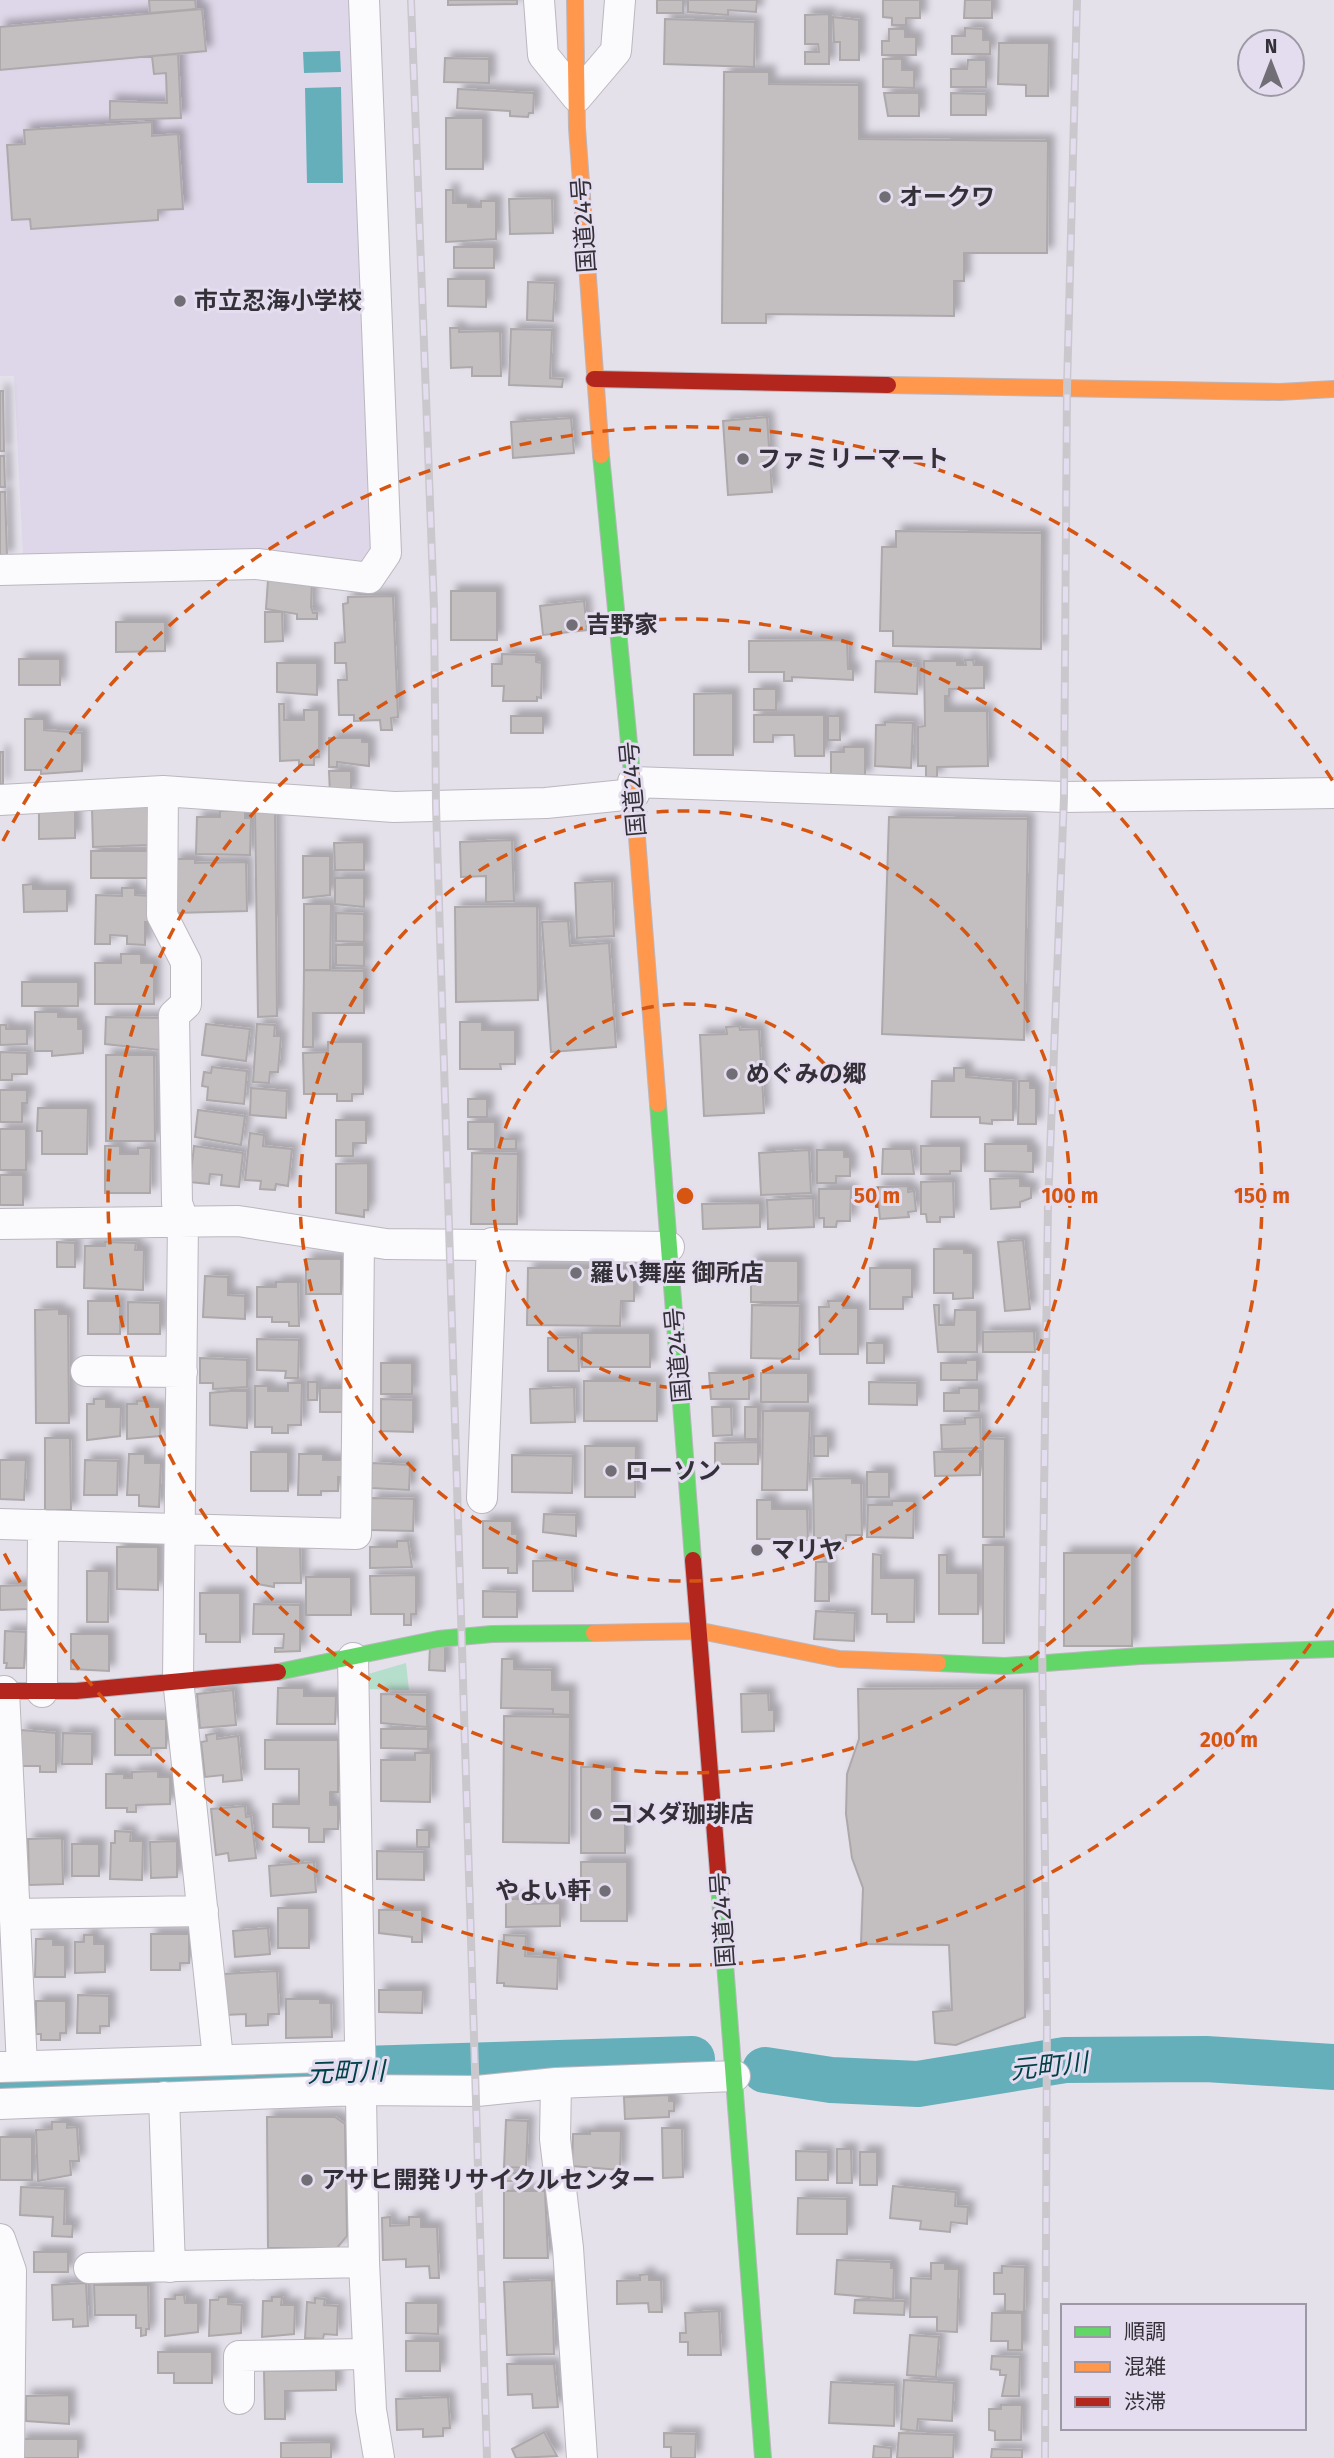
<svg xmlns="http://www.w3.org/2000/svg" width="1334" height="2458" font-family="'Fira Sans','Noto Sans JP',sans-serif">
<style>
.built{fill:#ded7e9}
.green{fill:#b6decd}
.water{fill:#65afbb}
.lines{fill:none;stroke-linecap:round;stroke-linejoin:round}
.river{stroke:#65afbb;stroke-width:46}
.building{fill:#c3bfc1;stroke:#ada9ab;stroke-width:2;filter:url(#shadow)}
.street-casing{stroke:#bbb7bf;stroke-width:32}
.fast-casing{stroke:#bbb7bf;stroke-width:18}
.slow-casing{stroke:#bbb7bf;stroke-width:18}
.jam-casing{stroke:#bbb7bf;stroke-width:18}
.street{stroke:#fbfafc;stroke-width:30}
.fast{stroke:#63d668;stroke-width:16}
.slow{stroke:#ff974d;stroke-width:16}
.jam{stroke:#b3261e;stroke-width:16}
.rail-casing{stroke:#cac8cc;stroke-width:8}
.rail{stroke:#e4ddef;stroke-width:5;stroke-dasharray:16;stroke-linecap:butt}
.ring{fill:none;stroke:#d65510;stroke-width:3.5;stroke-dasharray:12 9}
.poi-dot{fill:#716e76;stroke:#e4ddef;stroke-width:2.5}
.labels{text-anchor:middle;stroke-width:6;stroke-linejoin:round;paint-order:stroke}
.poi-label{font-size:24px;font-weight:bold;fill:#333037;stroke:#e4ddef;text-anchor:start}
.street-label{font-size:24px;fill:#333037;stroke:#e4ddef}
.water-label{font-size:26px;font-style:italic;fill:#004149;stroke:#e4ddef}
.centre{fill:#d65510;stroke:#e4ddef;stroke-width:3.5}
.ring-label{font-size:21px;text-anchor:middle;font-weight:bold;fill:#d65510;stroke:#e4ddef;stroke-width:6;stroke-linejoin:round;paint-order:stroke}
</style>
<defs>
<filter id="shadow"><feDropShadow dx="6" dy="-6" stdDeviation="3.5" flood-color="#0004"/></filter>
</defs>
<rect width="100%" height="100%" fill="#e5e1eb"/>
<path class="built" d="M0,0H352L357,227L373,548L361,565L23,556L14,376H0Z"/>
<path class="green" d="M406,1663L409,1690L363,1689L368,1674Z"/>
<path class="water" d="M340,51L341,72L304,73L303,52Z
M341,87L343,183H307L305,88Z"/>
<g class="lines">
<path class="river" d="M765,2070L831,2080L918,2084L1065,2060L1206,2059L1334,2067
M0,2085L329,2070L692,2059"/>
</g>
<path class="building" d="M149,0H195L196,9L150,13Z
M448,0H517V4L448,5Z
M657,0H683V13H657Z
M688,0H757L756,12L728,10V15L688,12Z
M883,0H920V18H906V25H892V18L883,17Z
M965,0H992V18H964Z
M202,9L206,51L0,70V27Z
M829,14V64H805V52H819L818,44H805V15Z
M833,17L859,20V60H840V42H834Z
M665,19L755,22L754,67L664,64Z
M965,28L983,29V40H990V54H952V36H965Z
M889,29H905V37H916V55H882V41H889Z
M999,43H1049L1048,96H1026V85L998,84Z
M178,54L181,118L110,120V101L167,103L166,73L154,74L152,56Z
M445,58L489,59V83L444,82Z
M883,59H902V70H914V88L883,87Z
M968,60H986V87H951V69H967Z
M724,72H769V84L859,85V139L1048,141L1047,253H964V281H954V316L766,314V323H722Z
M458,89L534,93L533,113H529L528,117L510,116V111L457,108Z
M884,93H919V116H888Z
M951,93L986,94V115H951Z
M446,118H483V169H446Z
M152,122V136L178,134L183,209L158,210V220L31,229L30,219L12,220L7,145L25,144L24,130Z
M446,190H453V203H468V207H481V201H496V239L446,242Z
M552,198L553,233L510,234L509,199Z
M454,247H494V268H454Z
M448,279H486V307L448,306Z
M528,282L555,283L553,321L527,320Z
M450,328H459V332L500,331L501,376H472V367L451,368Z
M511,329L552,330L550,378L563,379L562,387L509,385Z
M0,391H3L4,451H0Z
M767,417L772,492L728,495L723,421Z
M571,418L574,453L513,458L511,422Z
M0,456H4L5,487H0Z
M0,492H5L7,556L0,557Z
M896,531L1042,533L1041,649L893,646V631H880L882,547H896Z
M268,580L312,582L311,607L313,613H317V619H297V614L266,609Z
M451,591H497V640H451Z
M393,596L398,717L391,718L392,730H381L380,720L354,721V715H339L338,680H347L346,663H335V643L345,642L343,604L348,603V597Z
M584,601L587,630L543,635L540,606Z
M265,612H282L283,641L265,642Z
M116,622H165V651L116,652Z
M847,640L848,669H853V680L792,677V681H784V672H749V641Z
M502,654L536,655V662L542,663L541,698L537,697V701H503L504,686H492V664H502Z
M19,659H60V685H19Z
M965,660H973L974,665H984V688L949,689V696H945V711H987L988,766L937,767V777H926V766H918V727L925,726L924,661H957V665H966Z
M876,661L915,662L914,666H918L917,694L875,692Z
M277,663H317V695L277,692Z
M754,689H776V710H754Z
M733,693V755H694V694Z
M279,704H284V720H304V710H319V757H314V765H299V760L280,761Z
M754,715H824V756H795L794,735H773V742H754Z
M511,716H543V733H511Z
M828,716H840V740H828Z
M25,719H44V730L82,733V771L41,774V770H25Z
M885,722L913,723L911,768L875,766L876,725H885Z
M329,738H362V742H369V766L337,762V767H329Z
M844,747H865V777L831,774V752H844Z
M0,752H3V784H0Z
M329,771H351V794H330Z
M75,805V838L39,839V806Z
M148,806L149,845L93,847L92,808Z
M255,809H275L277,1016L258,1017Z
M220,811H245V818H251L250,855L196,854L197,817H220Z
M889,817L1028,819L1024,1040L882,1034Z
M512,840L514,901L486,902V876L461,877L460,842Z
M364,842V870H335L334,843Z
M91,851H150V878H91Z
M303,856H330V895L303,898Z
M174,859H195V863L246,862L247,911L175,913Z
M335,878H364V907L335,904Z
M612,881L614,936L577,938L575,883Z
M33,884V889H67V911L24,912L23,885Z
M122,888H135V895L151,896V922H145V945L127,944V936L110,935V944H95L96,895L122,896Z
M304,904H331L330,970H304Z
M537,906L538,1000L456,1002L455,907Z
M336,913L364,914V942L336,941Z
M568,921L570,946L609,943L616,1047L551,1052L542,922Z
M336,945H364V966L336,965Z
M121,954H141V963H154V1004H95V963H121Z
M304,970L364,971V1013H313V1047H303Z
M22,982H78V1006H22Z
M35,1012H58V1017H78V1029H83V1053L52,1056V1051H35Z
M106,1017L163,1018L160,1050L105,1044Z
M460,1022H482V1030H515V1064H500L501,1069H460Z
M206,1024L250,1029L246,1061L202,1055Z
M257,1024L275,1025L274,1036H281L278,1072H270L269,1083L253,1082Z
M0,1025H6V1029H27V1044L0,1045Z
M739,1026L740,1030L759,1029L764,1113L704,1116L700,1035L727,1034L726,1027Z
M328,1042H363V1094H352V1101H337V1094H304L303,1053L328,1052Z
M0,1052L27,1053V1074H12V1080H0Z
M106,1055H154L155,1141H106Z
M212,1067L247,1071L244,1104L207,1100L208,1087L202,1086L204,1072L211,1073Z
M954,1068H966V1077L1013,1081V1120H992V1124L980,1123V1117H931L932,1081H954Z
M1019,1081H1030V1088H1036V1124H1018Z
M251,1088L287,1091L286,1118L250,1115Z
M0,1090H27V1103H22V1122H0Z
M468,1099H487V1117H468Z
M38,1108H88L87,1154H42V1131H37Z
M198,1110L245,1116L241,1145L195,1137Z
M336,1120H366V1143H353V1156H336Z
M468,1122H495V1149H468Z
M0,1129H26V1170H0Z
M250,1133L264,1135L263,1146L292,1149L288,1186L276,1184L275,1190L260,1189L261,1181L245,1180Z
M500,1139H516V1149H500Z
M985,1144H1028V1151H1033V1172L985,1171Z
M105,1146H120V1154H138V1148H151L150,1193H105Z
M194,1146L243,1153L239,1187L221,1185L222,1175L210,1174L209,1184L190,1182Z
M921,1146H961V1171H950V1174H921Z
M883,1149H911L914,1174H882Z
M809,1150L811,1193L761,1195L759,1153Z
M817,1150H844V1157H850V1176H836V1183H817Z
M472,1153L518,1154L517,1224H471Z
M368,1163V1210H364V1217L336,1213V1164Z
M0,1175H23V1205H0Z
M1020,1178V1186H1031V1198L1020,1202V1207L991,1209L990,1179Z
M953,1181L954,1217H940V1222H927L926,1214H921V1182Z
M908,1186V1192L914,1191L916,1211L908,1212L909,1217L880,1219L877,1187Z
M819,1189H851L850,1221H837L836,1227H824V1218H819Z
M813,1198L814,1227L768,1229L767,1200Z
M760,1203V1227L703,1229L702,1204Z
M1023,1240L1030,1309L1005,1311L998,1242Z
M57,1242L75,1243V1267H57Z
M105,1242L136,1243L135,1250H144L143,1290L84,1288L85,1246H105Z
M934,1249H964V1253H973V1298L953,1299V1293H934Z
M306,1259H341V1294H306Z
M751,1261H798V1302H751Z
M528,1268H634V1301H621L620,1326L527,1325Z
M870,1268H912V1297H903V1309H870Z
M205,1276L228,1277V1295L245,1296V1319L203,1317Z
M276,1282H298L299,1326H289V1322H272V1317H257V1287H276Z
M88,1301H120V1334H88Z
M828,1301H843V1308H858V1354H820L819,1307H829Z
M128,1302L160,1303V1334H128Z
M752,1305L800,1306L799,1359L751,1358Z
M934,1305H939V1325H954L955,1310H977V1352H938Z
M59,1309V1314H68L69,1423H36L35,1310Z
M1034,1331L1035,1352H983V1332Z
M582,1333H650V1367H582Z
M578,1337L579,1371H548V1338Z
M257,1339L299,1340L298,1378H285L286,1371L257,1370Z
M867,1343H884V1363H867Z
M200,1358L247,1360V1387L213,1389V1383H200Z
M966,1360H977V1380H941V1363H966Z
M381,1363H412V1394H381Z
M709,1373H749V1399H711Z
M761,1373H808V1402H761Z
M584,1381H657V1421H584Z
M308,1382H317V1400H308Z
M869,1382L917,1383V1405L869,1404Z
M288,1383H302L301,1425H288V1433H272V1427H255V1386H268V1391H288Z
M574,1387L575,1422L531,1423L530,1389Z
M320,1388H344V1412H320Z
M959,1388H979V1411H944V1393H959Z
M230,1391H247V1428L210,1425V1393Z
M94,1399H106V1407H121L120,1436L87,1440V1404H94Z
M381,1399L413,1400V1432L381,1431Z
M137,1401H146V1407H160V1436L127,1439V1404H137Z
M712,1407H731L732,1435L713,1436Z
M745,1407H758V1439H745Z
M763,1411H810L807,1490H762Z
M980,1417L981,1448L942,1449L941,1425L965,1424V1418Z
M814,1436H828V1456H814Z
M45,1438H70L71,1510H45Z
M983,1438L1005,1439L1004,1537H983Z
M758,1442V1464H715V1443Z
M585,1446H636L635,1497H585Z
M251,1452H288V1491H251Z
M934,1452H980V1475L935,1476Z
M129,1454H145V1463H161L159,1507L139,1506V1495H127Z
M299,1454H323V1460H344V1477H338V1491H321V1495H298Z
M512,1455L573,1456L572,1493L512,1492Z
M0,1460H26L24,1500L0,1499Z
M85,1460L118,1461L117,1495H84Z
M372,1463L410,1465L409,1490L371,1488Z
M867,1472H889V1497H867Z
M852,1478V1483H861L862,1535H846V1541L826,1542V1538H814L813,1479Z
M371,1498L414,1499L413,1531L371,1530Z
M757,1500H772V1509H807L808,1540H790V1545H777V1539H757Z
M892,1501H914L913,1538L867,1537L868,1505H892Z
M544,1514L576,1515V1536L543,1532Z
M483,1521H512V1534H517V1573H508V1568H483Z
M397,1541H408L412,1567L370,1568V1547H397Z
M257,1544H300L301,1583H274V1587L257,1584Z
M983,1545H1005L1004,1643H983Z
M117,1547H158V1590L117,1589Z
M1064,1553H1132V1646H1064Z
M873,1554L881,1555V1578H915L914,1622H887V1614H872Z
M939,1555H947V1573H978V1614H939Z
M572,1560L573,1591H533V1561Z
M816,1562H829V1601H815Z
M87,1571H109L108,1622H87Z
M416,1575V1614H411V1625H404V1614H371L370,1576Z
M306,1577H351V1615H306Z
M28,1585V1609L0,1610V1586Z
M483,1591L517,1592V1617H483Z
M200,1593H240V1642H206V1634H200Z
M254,1604L300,1605V1651L275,1652V1648H283L284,1634H253Z
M816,1611L855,1613L854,1641L814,1639Z
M5,1631L26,1632L24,1668H6L7,1663H4Z
M71,1634H109V1671L71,1669Z
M430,1646H445V1671L429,1670Z
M502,1659H514V1669L552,1670V1690H570V1715L553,1714V1709L501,1708Z
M278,1688H304V1696H336L335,1724H277Z
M1024,1688L1025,2017L956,2045L935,2043L933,2012L952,2010L949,1945L861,1944L863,1888L852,1858L846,1814L847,1774L859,1739L858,1689Z
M233,1690L236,1725L200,1728L197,1694Z
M768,1693L769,1710H774V1731L742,1732L741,1694Z
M381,1694L427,1695V1727L381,1723Z
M504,1716L570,1717L569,1843L503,1842Z
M115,1719H166V1748H151V1755H115Z
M381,1729H428V1749L381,1748Z
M21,1730L56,1733V1772H40V1766H21Z
M63,1733L92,1734V1764H62Z
M217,1733V1739L238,1736L242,1780L223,1782V1775L205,1777L201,1742L207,1741L206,1735Z
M265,1740H338V1792H330V1805H338V1829H324V1842H309V1828L273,1827V1804H299V1769H265Z
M415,1753H431L430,1802L381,1801V1760H415Z
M581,1767H612V1811H625V1853H581Z
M158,1771V1777H170V1804L136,1805V1812H127V1808H106V1774H124V1778H132V1772Z
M245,1806L246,1817L251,1816L256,1858L229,1861L228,1853L216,1855L211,1809Z
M417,1830H429V1847H417Z
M115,1831L131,1832L130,1841H143L142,1880L110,1879L111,1843H115Z
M62,1838L63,1884L29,1885L28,1839Z
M177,1841V1877L151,1878L150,1842Z
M72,1844H99V1876H72Z
M377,1851L424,1852V1880L377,1879Z
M314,1862L316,1892L271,1896L269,1866Z
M581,1862H627V1921H581Z
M506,1899H527V1904L560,1903V1926L506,1927Z
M278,1908H309V1948H278Z
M379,1910H422V1942H412V1937L379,1933Z
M268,1928L270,1954L235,1957L233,1931Z
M151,1934H189V1963H180V1970H151Z
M84,1935H94V1944H105V1972L75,1973V1942H84Z
M504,1935L526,1936L525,1956L558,1958L557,1989L504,1986V1983H497L499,1941L504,1942Z
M36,1939H53V1945H65V1977H35Z
M277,1971L279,2014H268V2025L246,2026V2014L225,2015L223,1974Z
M379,1990H423L422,2013L379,2012Z
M78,1995L109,1996V2026H100V2033H77Z
M286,1999H320V2003H331L332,2037L286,2038Z
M36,2001H66V2033H60V2040H41V2034H36Z
M669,2095V2101H674V2111H669V2117L625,2119L624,2097Z
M267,2117H335L345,2124L347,2236L337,2248H268Z
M506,2120L528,2121L526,2168L504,2167Z
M52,2122H67V2128L77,2127L79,2161H70L71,2175L38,2181L36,2130L52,2129Z
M662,2128H682L683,2177L663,2178Z
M590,2131H621L620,2170L572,2166L573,2134H590Z
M0,2137H32V2180H0Z
M837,2149H851L852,2183H837Z
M796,2151L828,2152V2180H796Z
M860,2152H877V2185H860Z
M504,2173H523V2181H504Z
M893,2186L956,2192L955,2206L968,2207L967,2224L951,2222L950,2232L920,2229L921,2221L890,2218Z
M21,2187L65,2189L64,2224H73L72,2237L52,2236L53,2217L20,2215Z
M504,2191H545L548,2258H504Z
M798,2198L847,2199V2234H797Z
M390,2217V2226L409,2225V2217H421V2227H437L439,2278H430L429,2266L406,2267V2259L383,2260L382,2218Z
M34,2252H68V2272H34Z
M837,2260L891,2262V2268H894L893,2299L835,2294Z
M931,2263H945V2269H959L957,2332L937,2331V2317H910L911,2278L931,2279Z
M1002,2266L1025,2267L1024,2312L1005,2311V2294H994V2273H1002Z
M649,2274V2280H661L662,2312H649L648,2303L617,2304V2281L640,2280V2275Z
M552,2280L554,2354L507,2355L504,2282Z
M86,2283L88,2326L73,2327V2319L53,2320L52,2285Z
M94,2285H148L149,2329H146V2335L141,2336V2328H136V2315H95Z
M175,2295H184L185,2303H198V2332L165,2336V2299H175Z
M219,2297H228V2304L242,2305L241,2333L209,2336L210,2300H218Z
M272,2297H282L281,2305H295L294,2334L262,2337L263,2301H272Z
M315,2298L325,2299L324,2305L338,2306L337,2335L324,2334L323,2339L305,2338L307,2302L315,2303Z
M855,2300L905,2301L904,2315L854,2313Z
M406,2303H438V2334L406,2333Z
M719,2311L721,2355H688V2342H680V2333H686L685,2313Z
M992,2313H1022V2350H1008V2341H991Z
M910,2335L939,2337L936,2377L907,2375Z
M406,2341H440V2371H406Z
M158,2352H212V2383H174V2373H158Z
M992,2356L1020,2357L1019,2396H1002L1006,2375H1000V2370L991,2369Z
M507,2364H554L558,2407L533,2408L532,2394L508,2395Z
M336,2370V2390L285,2391V2419H265L264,2371Z
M904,2380L954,2383L952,2421L918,2419L917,2431L901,2429Z
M831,2382L895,2385L894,2426L829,2423Z
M69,2395V2424L26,2421V2396Z
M448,2397L450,2428H443V2436L423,2437V2429L397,2430L396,2399Z
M1001,2405H1022L1021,2440H995V2431L989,2430V2409H1001Z
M544,2432L557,2456L516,2458L512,2449Z
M664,2433L696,2434L695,2458H671V2447H664Z
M899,2433L954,2435L953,2458H897Z
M20,2439H78V2458H20Z
M331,2442V2458H281V2443Z
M874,2446L891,2448V2458H873Z
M992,2449L1022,2450V2458H991Z"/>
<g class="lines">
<g class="street-casing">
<path id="street" d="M539,0L543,55L577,97L616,51L620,0
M0,570L257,564L369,578L386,553L364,0
M633,782L1064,797L1334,793
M163,791L162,915L186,962V1004L174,1015L177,1203L183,1220L178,1679L218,2059
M0,800L163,791L394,807L546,803L634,794
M0,1224L238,1221L386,1244L669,1247
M86,1371L182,1372
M482,1498L492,1243
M0,1524L356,1534L359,1241
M353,1658L364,2262L371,2410L379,2458
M4,1691L22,2066
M42,1692L43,1525
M14,1914L203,1911
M0,2067L359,2056
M556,2083L555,2139L568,2248L582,2458
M164,2097L170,2267
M0,2104L359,2090L477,2091L556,2083L735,2076
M0,2239L11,2271L9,2458
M89,2268L364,2262
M239,2399V2356L368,2354"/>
</g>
<g class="fast-casing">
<path id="fast" d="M601,455L632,774
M658,1104L693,1560
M938,1663L1005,1666L1140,1656L1334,1649
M278,1672L438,1639L492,1634L594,1633
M719,1885L763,2458"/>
</g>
<g class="slow-casing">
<path id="slow" d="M575,0L577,128L601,455
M888,385L1279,392L1334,389
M632,774L658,1104
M594,1633L701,1631L839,1659L938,1663"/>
</g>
<g class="jam-casing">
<path id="jam" d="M594,379L888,385
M693,1560L719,1885
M0,1691H76L278,1672"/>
</g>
<use href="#street" class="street"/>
<use href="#fast" class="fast"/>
<use href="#slow" class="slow"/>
<use href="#jam" class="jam"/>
<g class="rail-casing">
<path id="rail" d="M411,0L434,608L436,806L487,2458
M1045,2458L1047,2016L1042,1639L1048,1204L1064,797L1067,389L1077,0"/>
</g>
<use href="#rail" class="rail"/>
</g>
<g class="ring">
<circle cx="685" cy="1196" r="192"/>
<circle cx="685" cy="1196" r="385"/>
<circle cx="685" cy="1196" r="577"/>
<path d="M1334 1609A769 769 0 0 1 3 1551M3 841A769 769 0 0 1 1334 783"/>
</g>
<g class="poi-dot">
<circle cx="885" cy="197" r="7"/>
<circle cx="180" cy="301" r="7"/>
<circle cx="743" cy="459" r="7"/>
<circle cx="572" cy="625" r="7"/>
<circle cx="732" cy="1074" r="7"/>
<circle cx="576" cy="1273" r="7"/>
<circle cx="611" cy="1471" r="7"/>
<circle cx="757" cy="1550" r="7"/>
<circle cx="596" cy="1814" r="7"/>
<circle cx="605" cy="1891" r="7"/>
<circle cx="307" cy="2180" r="7"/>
</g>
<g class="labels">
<g class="poi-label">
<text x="899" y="205">オークワ</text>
<text x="194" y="309">市立忍海小学校</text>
<text x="757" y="467">ファミリーマート</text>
<text x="586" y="633">吉野家</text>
<text x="746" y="1082">めぐみの郷</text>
<text x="590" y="1281">羅い舞座 御所店</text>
<text x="625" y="1479">ローソン</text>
<text x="771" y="1558">マリヤ</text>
<text x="610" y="1822">コメダ珈琲店</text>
<text x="591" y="1899" text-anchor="end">やよい軒</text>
<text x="321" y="2188">アサヒ開発リサイクルセンター</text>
</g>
<g class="street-label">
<text transform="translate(584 225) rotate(-94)" y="8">国道24号</text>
<text transform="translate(633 789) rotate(-95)" y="8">国道24号</text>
<text transform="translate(678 1355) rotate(-95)" y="8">国道24号</text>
<text transform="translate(723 1920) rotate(-94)" y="8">国道24号</text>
</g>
<g class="water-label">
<text transform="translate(1049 2066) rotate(-6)" y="9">元町川</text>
<text transform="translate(346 2072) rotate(-2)" y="9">元町川</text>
</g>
</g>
<circle cx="685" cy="1196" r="10" class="centre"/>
<g class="ring-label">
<text x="877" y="1203">50 m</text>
<text x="1070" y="1203">100 m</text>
<text x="1262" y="1203">150 m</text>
<text x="1229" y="1747">200 m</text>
</g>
<rect x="1061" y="2304" width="245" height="126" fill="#e4ddef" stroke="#9d98a5" stroke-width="2"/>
<rect x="1075" y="2327" width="35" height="10" fill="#63d668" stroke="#9d98a5" stroke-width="2"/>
<text x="1124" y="2339" font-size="21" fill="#333037">順調</text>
<rect x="1075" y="2362" width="35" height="10" fill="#ff974d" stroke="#9d98a5" stroke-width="2"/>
<text x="1124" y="2374" font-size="21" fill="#333037">混雑</text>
<rect x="1075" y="2397" width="35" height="10" fill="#b3261e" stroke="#9d98a5" stroke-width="2"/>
<text x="1124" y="2409" font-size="21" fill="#333037">渋滞</text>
<g transform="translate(1271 63)"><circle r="33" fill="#e4ddef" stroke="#9d98a5" stroke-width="2"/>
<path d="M0-5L12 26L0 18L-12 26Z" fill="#716e76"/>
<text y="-10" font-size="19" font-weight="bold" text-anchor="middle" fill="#333037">N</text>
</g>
</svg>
